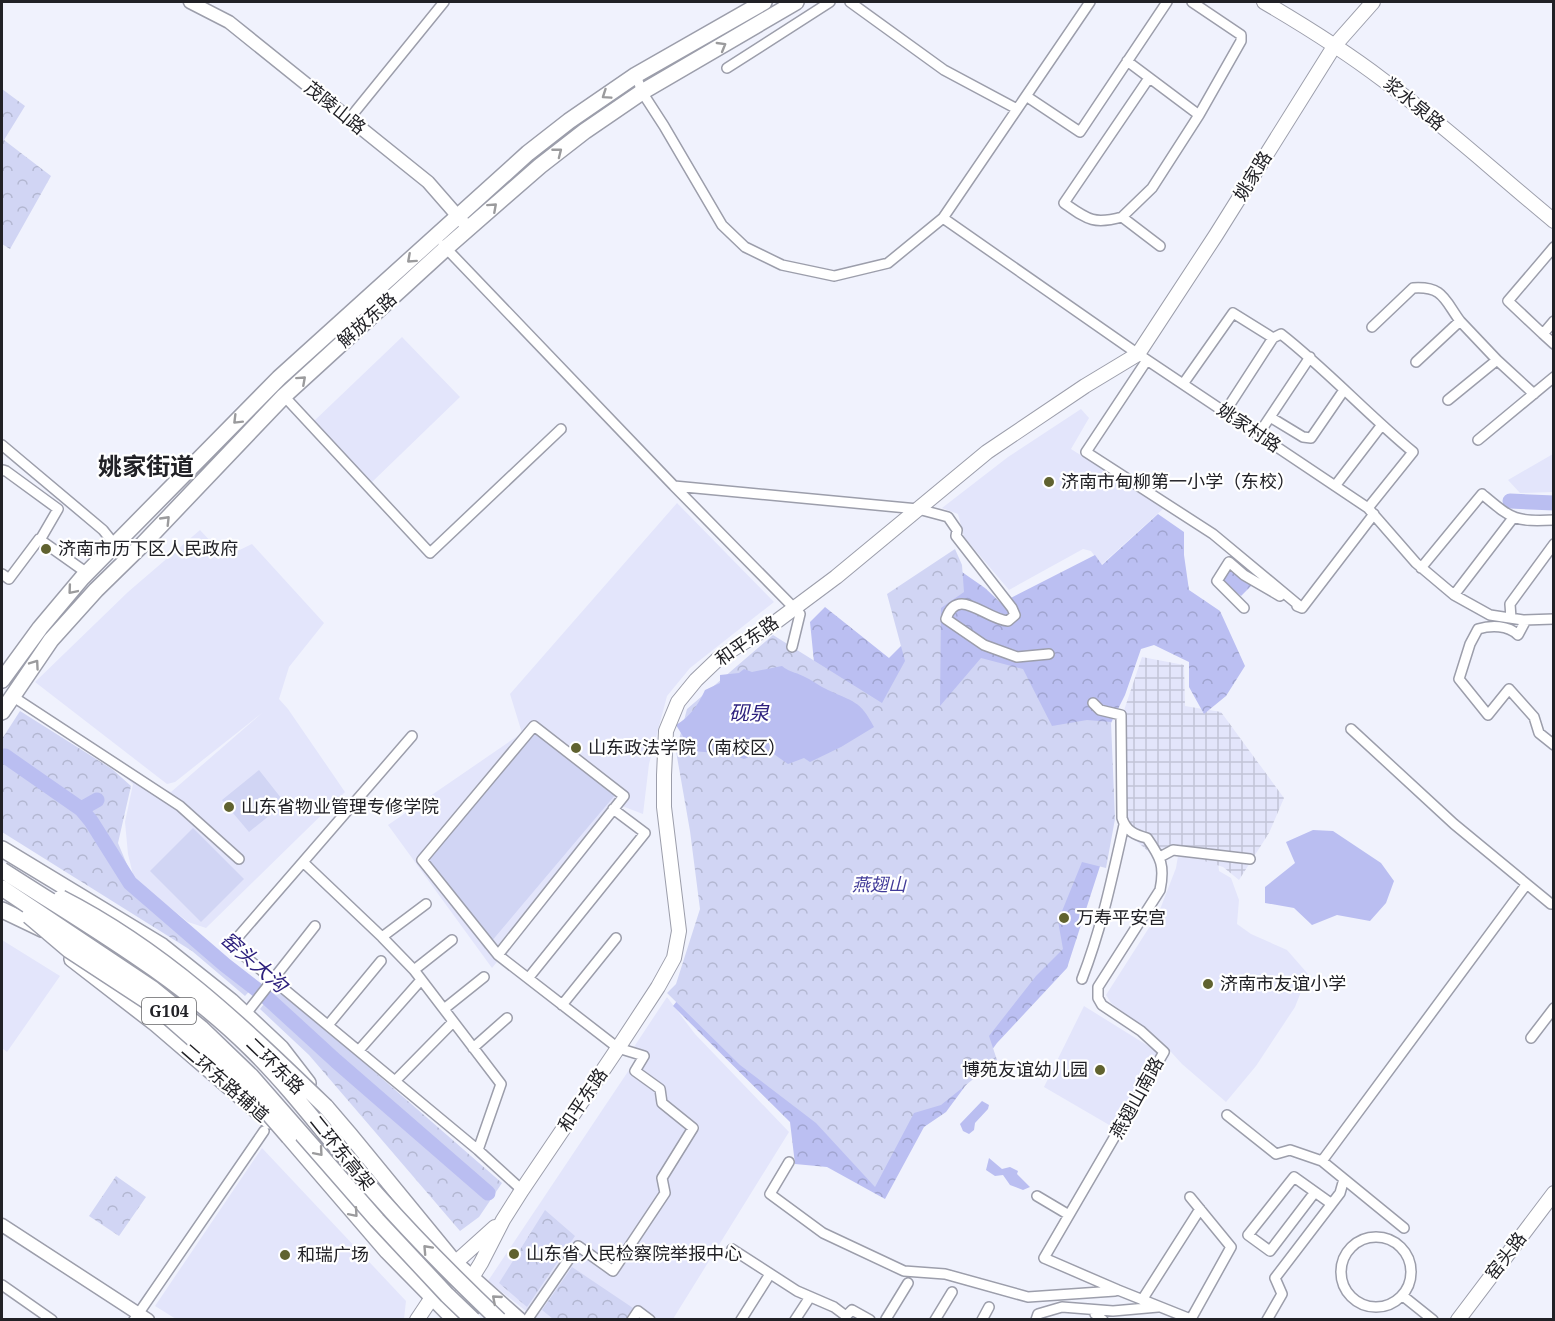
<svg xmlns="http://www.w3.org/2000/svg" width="1555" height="1321" font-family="'Noto Serif','Noto Sans SC',serif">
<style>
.built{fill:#e3e5fb}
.industrial{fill:url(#industrial-grid)}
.forest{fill:url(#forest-crowns)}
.park{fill:url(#park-crowns)}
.pitch{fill:#d1d5f4}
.water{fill:#babef1}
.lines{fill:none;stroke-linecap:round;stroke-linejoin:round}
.river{stroke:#babef1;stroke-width:15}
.minor-casing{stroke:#9c9eab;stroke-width:12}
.tertiary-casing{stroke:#9c9eab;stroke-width:15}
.secondary-casing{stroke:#9c9eab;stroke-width:16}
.primary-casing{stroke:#9c9eab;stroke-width:18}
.trunk-casing{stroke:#9c9eab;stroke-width:18}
.minor{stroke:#fff;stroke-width:9}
.tertiary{stroke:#fff;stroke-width:12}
.secondary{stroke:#fff;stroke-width:14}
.primary{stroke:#fff;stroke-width:15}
.trunk{stroke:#fff;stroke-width:15}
.trunk-bridge-casing{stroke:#9c9eab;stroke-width:18;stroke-linecap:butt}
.trunk-bridge{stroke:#fff;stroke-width:15}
.oneway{stroke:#9b9b9d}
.poi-dot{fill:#60622f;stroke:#fff;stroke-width:2}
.labels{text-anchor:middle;stroke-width:4.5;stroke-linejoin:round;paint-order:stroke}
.shield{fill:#fff;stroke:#646467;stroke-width:1.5}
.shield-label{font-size:16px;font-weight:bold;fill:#212126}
.street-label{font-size:18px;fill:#212126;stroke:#fff}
.poi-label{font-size:18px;fill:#212126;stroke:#fff;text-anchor:start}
.park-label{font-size:18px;font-style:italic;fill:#413b99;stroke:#fff}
.water-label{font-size:20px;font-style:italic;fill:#2d207d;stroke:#fff}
.district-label{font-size:24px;font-weight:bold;fill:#212126;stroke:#fff}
</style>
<defs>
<pattern id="industrial-grid" width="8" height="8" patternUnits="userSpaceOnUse" patternTransform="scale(1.5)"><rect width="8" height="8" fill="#e3e5fb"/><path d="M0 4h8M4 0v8" fill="none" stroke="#c2c4d7"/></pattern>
<pattern id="forest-crowns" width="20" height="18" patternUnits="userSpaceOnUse" patternTransform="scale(1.5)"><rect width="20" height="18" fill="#bbbff2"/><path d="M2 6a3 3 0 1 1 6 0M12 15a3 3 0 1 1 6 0" fill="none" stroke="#a0a4cf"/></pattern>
<pattern id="park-crowns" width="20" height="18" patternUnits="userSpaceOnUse" patternTransform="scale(1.5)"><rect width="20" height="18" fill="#d1d5f4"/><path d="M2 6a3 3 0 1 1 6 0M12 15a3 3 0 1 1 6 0" fill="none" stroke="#b3b7d1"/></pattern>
</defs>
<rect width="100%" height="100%" fill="#f0f2fd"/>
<path class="built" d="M402,337L460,397L371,483L313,422Z
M1081,409L1089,418L1071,449L1164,508L1101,565L1091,551L1083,549L1009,590L964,537L958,514L942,508L1008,457Z
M1553,454V492L1520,493L1508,480Z
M677,503L774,602L690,668L667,696L649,764L643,814L622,806L492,968L388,825L522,733L510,694Z
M200,530L225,557L252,544L324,623L289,667L279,699L288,709L345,792L206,928L188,922L134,879L128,854L125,822L133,784L114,768L22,708L28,700L161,788L171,792L262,713L175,782L167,784L35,682L128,592Z
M1178,856L1218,860L1219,871L1231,878L1239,900L1237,924L1251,934L1287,950L1308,974L1295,1007L1256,1066L1226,1102L1182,1064L1161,1041L1111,1003L1106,995L1159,912L1176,868Z
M2,940L60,976L7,1052L2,1048Z
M667,997L695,1034L789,1132L673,1319H642L637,1316L634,1320L536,1319L488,1281L637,1058L628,1056Z
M1084,1006L1158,1052L1111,1126L1044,1087Z
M262,1148L406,1301L404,1319H176L155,1306Z"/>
<path class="industrial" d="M1142,657L1184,665L1185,706L1221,712L1284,798L1269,833L1239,880L1223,867L1164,848L1149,852L1118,825L1116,734Z"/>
<path class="forest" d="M1158,514L1184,532V555L1189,590L1220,611L1245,666L1226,696L1204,714L1189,687V662L1154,645L1141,649L1125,695L1106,733L1102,860L1067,968L997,1043L946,1112L924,1127L885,1199L827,1167L795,1164L790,1122L673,1006L723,943L814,662L810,622L825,607L889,658L908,639L949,563L985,588L1001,603L1095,555L1102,565Z
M1231,567L1253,584L1241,596L1222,581Z"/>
<path class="park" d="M2,89L25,106L4,140L51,176L10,249L2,244Z
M955,549L962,565L964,592L941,608L940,706L981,658L1023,669L1052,726L1087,720L1111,722L1115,819L1106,868L1082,862L1058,921L1063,949L1036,976L989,1036L997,1060L941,1105L914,1113L875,1187L816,1123L740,1065L667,993L676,984L700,909L690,831L676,751L687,709L773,635L882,703L905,661L887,594Z
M20,711L112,769L131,786L118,843L133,879L128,886L256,984L245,996L192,951L2,832V739Z
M277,987L502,1183L479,1217L460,1231L309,1055L260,1009Z
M116,1176L146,1197L119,1236L89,1216Z
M545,1210L575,1236L527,1307L499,1283Z
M572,1267L633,1308L626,1319H553L542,1310Z"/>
<path class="pitch" d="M534,723L621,788L485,949L418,855Z
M259,770L285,803L249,832L222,800Z
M193,828L244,879L201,922L150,871Z"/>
<path class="water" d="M782,666C789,672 795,672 803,676C812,680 819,686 828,690C853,702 860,700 874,727L841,747L810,762L804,758L788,764L768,750L744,759L730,754L692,751L676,725C690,717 698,705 705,690L720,683V675L739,673L744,669L752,672Z
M1313,830L1333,831L1381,863L1394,881L1386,903L1370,921L1337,915L1312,925L1294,908L1265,903V887L1295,863L1286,842Z
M982,1101L989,1105L988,1109L975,1123L974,1130L969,1134L963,1131L960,1124Z
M989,1158L1002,1169L1010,1167L1018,1171L1017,1174L1030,1187L1023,1190L1010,1185L1003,1175L995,1176L986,1170Z"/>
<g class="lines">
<path class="river" d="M1510,501L1554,503
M5,756L81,809L91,821L130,883L225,965L265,996L336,1061L488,1193
M81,809L97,800"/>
<g class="minor-casing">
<path id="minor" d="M850,2L944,70L1017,109
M1127,61L1199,115L1241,41V35L1192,2
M727,68L830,2
M636,75L642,92L664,126L722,225L745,247L782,265L834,276L888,263L943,218L1090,2
M1149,78L1064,203C1087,219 1093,225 1122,217L1160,246
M1026,96L1080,132L1167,2
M349,119L444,2
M1122,217L1152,188L1199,115
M943,218L1138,354L1368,508L1416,563L1454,595L1490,615L1523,620L1554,619
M443,245L674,486L918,509L948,517L957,530L956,536L1012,608L1015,615L1008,621C985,619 957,585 946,619L984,645L1017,657L1049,654
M1554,247L1508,301L1543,334L1554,321
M1372,327L1413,288C1443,286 1444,299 1460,321
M1543,334L1554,344
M1147,360L1086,452L1213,534L1302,608
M1416,362L1460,321L1497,360
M1183,384L1233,313L1273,338L1281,334C1327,370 1367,414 1413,452L1368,508
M284,396L430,553L561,429
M1448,400L1497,360L1534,394
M1225,412L1273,338
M1270,417L1303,437L1311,438L1344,390
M1258,435L1310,357
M1478,440L1554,377
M2,445L103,530L115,545
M2,471L3,470L6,471L58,509L40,540
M674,486L800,614L792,647
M1335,486L1381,426
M1421,568L1482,494C1512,519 1514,522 1554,520
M2,574L9,579L39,539L87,573
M1454,595L1513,518
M1297,606L1302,608L1374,514
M1244,608L1217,581L1229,562L1244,575L1280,596
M1511,618L1510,604L1554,544
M1526,620L1518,635C1508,625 1491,625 1478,629L1470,644L1459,679L1488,715L1509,689L1534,717L1539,733L1554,745
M12,696L180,806L239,859
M1093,703L1100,710L1121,715L1122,818C1126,831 1135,835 1147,838C1161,858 1165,866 1160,890L1098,987V998L1102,1005L1141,1031L1164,1052L1044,1258L1118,1290L1193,1320
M1351,729L1454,824L1551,904
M1160,857L1173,850L1250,859
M303,862L412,736
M382,937L426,904
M498,955L624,796L534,726L422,860L498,955L618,1048L644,1056L635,1071L660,1089L662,1103L693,1128L662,1178L665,1193L613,1271L578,1246L527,1320
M414,970L452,940
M530,976L645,833L613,809
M1082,979C1102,927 1112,878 1124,825
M562,1005L616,938
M444,1009L484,977
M245,1015L315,926
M329,1024L381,961
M1531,1038L1554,1008
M473,1048L507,1018
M360,1049L421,980
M395,1081L453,1022
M1227,1115L1276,1154L1290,1150L1322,1161
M478,1150L501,1084L414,970L382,937L303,862L231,945L478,1150L522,1190
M789,1162L770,1194L823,1233L904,1271L945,1274L1028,1297L1115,1291
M1315,1192L1270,1251L1248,1235L1294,1177L1329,1202
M1037,1196L1069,1215
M1190,1197L1231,1247L1191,1319
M1404,1228L1322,1161L1526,885
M1341 1272a35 35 0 1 1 70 0a35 35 0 1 1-70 0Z
M732,1249L797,1291L834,1307L846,1316L852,1310L870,1320
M2,1285L52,1320
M1403,1296L1433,1320
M1142,1300L1200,1209
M1095,1314L1103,1320
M886,1319L908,1283
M134,1320L264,1131
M632,1320L638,1311L650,1320
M741,1320L770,1274
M795,1320L810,1297
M935,1320L952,1292
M982,1320L989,1307
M1036,1320L1038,1314L1062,1307L1113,1311L1158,1307
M1267,1320L1282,1294L1275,1278L1340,1193L1344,1179"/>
</g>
<g class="tertiary-casing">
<path id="tertiary" d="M190,2L229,22L428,182L469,229
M2,1225L148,1320"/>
</g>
<g class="secondary-casing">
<path id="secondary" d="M1264,2C1305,26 1345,51 1383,80C1443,124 1497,174 1554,221
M451,1311L481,1263L503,1220L522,1190L618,1048L658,987L674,958L679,931L664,807V775L666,731L678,702L696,680L719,658L773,624L836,577L987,452L1085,386L1138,354L1216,235L1335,45L1373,2
M417,1320L455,1263L495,1227
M1458,1320L1554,1193"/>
</g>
<g class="primary-casing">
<path id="primary" d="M2,680L40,628L82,578L279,378L528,153L569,121L636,75L764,2
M2,712L51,640L96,590L143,544L284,396L446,248L540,166L585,131L642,92L796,2"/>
</g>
<g class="trunk-casing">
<path id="trunk" d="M2,849L162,946L231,1001L281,1048L308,1083
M2,910L42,929
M72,959L156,1024L269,1121
M316,1102L326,1107L350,1135L455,1263L519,1320
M285,1125L289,1137L387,1251L455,1320"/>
</g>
<use href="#minor" class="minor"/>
<use href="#tertiary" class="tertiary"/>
<use href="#secondary" class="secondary"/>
<use href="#primary" class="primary"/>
<use href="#trunk" class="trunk"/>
<g class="trunk-bridge-casing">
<path id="trunk-bridge" d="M2,870C87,925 177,976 250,1048C296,1093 334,1147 378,1196C416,1239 457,1280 499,1320
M2,888L153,989L201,1028L251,1076L377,1220L447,1295L473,1320
M61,898C165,951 243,1027 326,1107
M29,916L69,950L159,1009L207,1051L255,1098L289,1137"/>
</g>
<use href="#trunk-bridge" class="trunk-bridge"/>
</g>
<defs><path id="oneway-chevron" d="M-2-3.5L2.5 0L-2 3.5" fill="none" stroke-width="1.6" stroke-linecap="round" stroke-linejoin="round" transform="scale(1.5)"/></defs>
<g class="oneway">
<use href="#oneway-chevron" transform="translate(722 46) rotate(-30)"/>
<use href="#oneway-chevron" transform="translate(606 95) rotate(146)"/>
<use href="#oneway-chevron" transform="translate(558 152) rotate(-38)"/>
<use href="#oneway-chevron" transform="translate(493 207) rotate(-42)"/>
<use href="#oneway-chevron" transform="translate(411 259) rotate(138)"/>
<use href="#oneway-chevron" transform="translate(302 380) rotate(-42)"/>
<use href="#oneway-chevron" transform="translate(237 420) rotate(135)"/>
<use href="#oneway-chevron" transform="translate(166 520) rotate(-46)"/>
<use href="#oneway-chevron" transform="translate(72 590) rotate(130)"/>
<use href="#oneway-chevron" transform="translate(35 664) rotate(-55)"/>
<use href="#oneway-chevron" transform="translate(319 1152) rotate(49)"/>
<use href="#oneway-chevron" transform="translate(354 1213) rotate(49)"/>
<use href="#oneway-chevron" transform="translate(427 1249) rotate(-133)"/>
<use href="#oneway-chevron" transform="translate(496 1299) rotate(-139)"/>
</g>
<g class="poi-dot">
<circle cx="1049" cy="482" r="6"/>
<circle cx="46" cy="549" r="6"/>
<circle cx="576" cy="748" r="6"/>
<circle cx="229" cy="807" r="6"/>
<circle cx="1064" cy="918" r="6"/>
<circle cx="1208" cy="984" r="6"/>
<circle cx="1100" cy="1070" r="6"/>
<circle cx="514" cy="1254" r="6"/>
<circle cx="285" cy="1255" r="6"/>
</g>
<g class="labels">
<rect class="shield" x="142" y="998" width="54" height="26" rx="4.5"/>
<g class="shield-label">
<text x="169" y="1017">G104</text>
</g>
<g class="street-label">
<text transform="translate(1414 104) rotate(39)" y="6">浆水泉路</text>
<text transform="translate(335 108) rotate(39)" y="6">茂陵山路</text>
<text transform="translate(1253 176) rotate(-58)" y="6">姚家路</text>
<text transform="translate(367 320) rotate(-42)" y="6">解放东路</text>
<text transform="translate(1249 428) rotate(34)" y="6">姚家村路</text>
<text transform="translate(747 641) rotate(-35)" y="6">和平东路</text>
<text transform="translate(275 1066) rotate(44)" y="6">二环东路</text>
<text transform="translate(225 1083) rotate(41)" y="6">二环东路辅道</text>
<text transform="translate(1137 1098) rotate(-61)" y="6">燕翅山南路</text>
<text transform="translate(583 1100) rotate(-56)" y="6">和平东路</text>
<text transform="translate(342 1153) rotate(51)" y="6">二环东高架</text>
<text transform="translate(1506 1256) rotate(-53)" y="6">窑头路</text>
</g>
<g class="poi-label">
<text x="1061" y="488">济南市甸柳第一小学（东校）</text>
<text x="58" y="555">济南市历下区人民政府</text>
<text x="588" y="754">山东政法学院（南校区）</text>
<text x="241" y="813">山东省物业管理专修学院</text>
<text x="1076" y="924">万寿平安宫</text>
<text x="1220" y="990">济南市友谊小学</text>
<text x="1088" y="1076" text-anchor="end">博苑友谊幼儿园</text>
<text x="526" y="1260">山东省人民检察院举报中心</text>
<text x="297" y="1261">和瑞广场</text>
</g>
<g class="park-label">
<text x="879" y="891">燕翅山</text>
</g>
<g class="water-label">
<text x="749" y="720">砚泉</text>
<text transform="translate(254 962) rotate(41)" y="7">窑头大沟</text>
</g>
<g class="district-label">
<text x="146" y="475">姚家街道</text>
</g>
</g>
<rect width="1555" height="1321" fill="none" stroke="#212126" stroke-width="6"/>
</svg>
